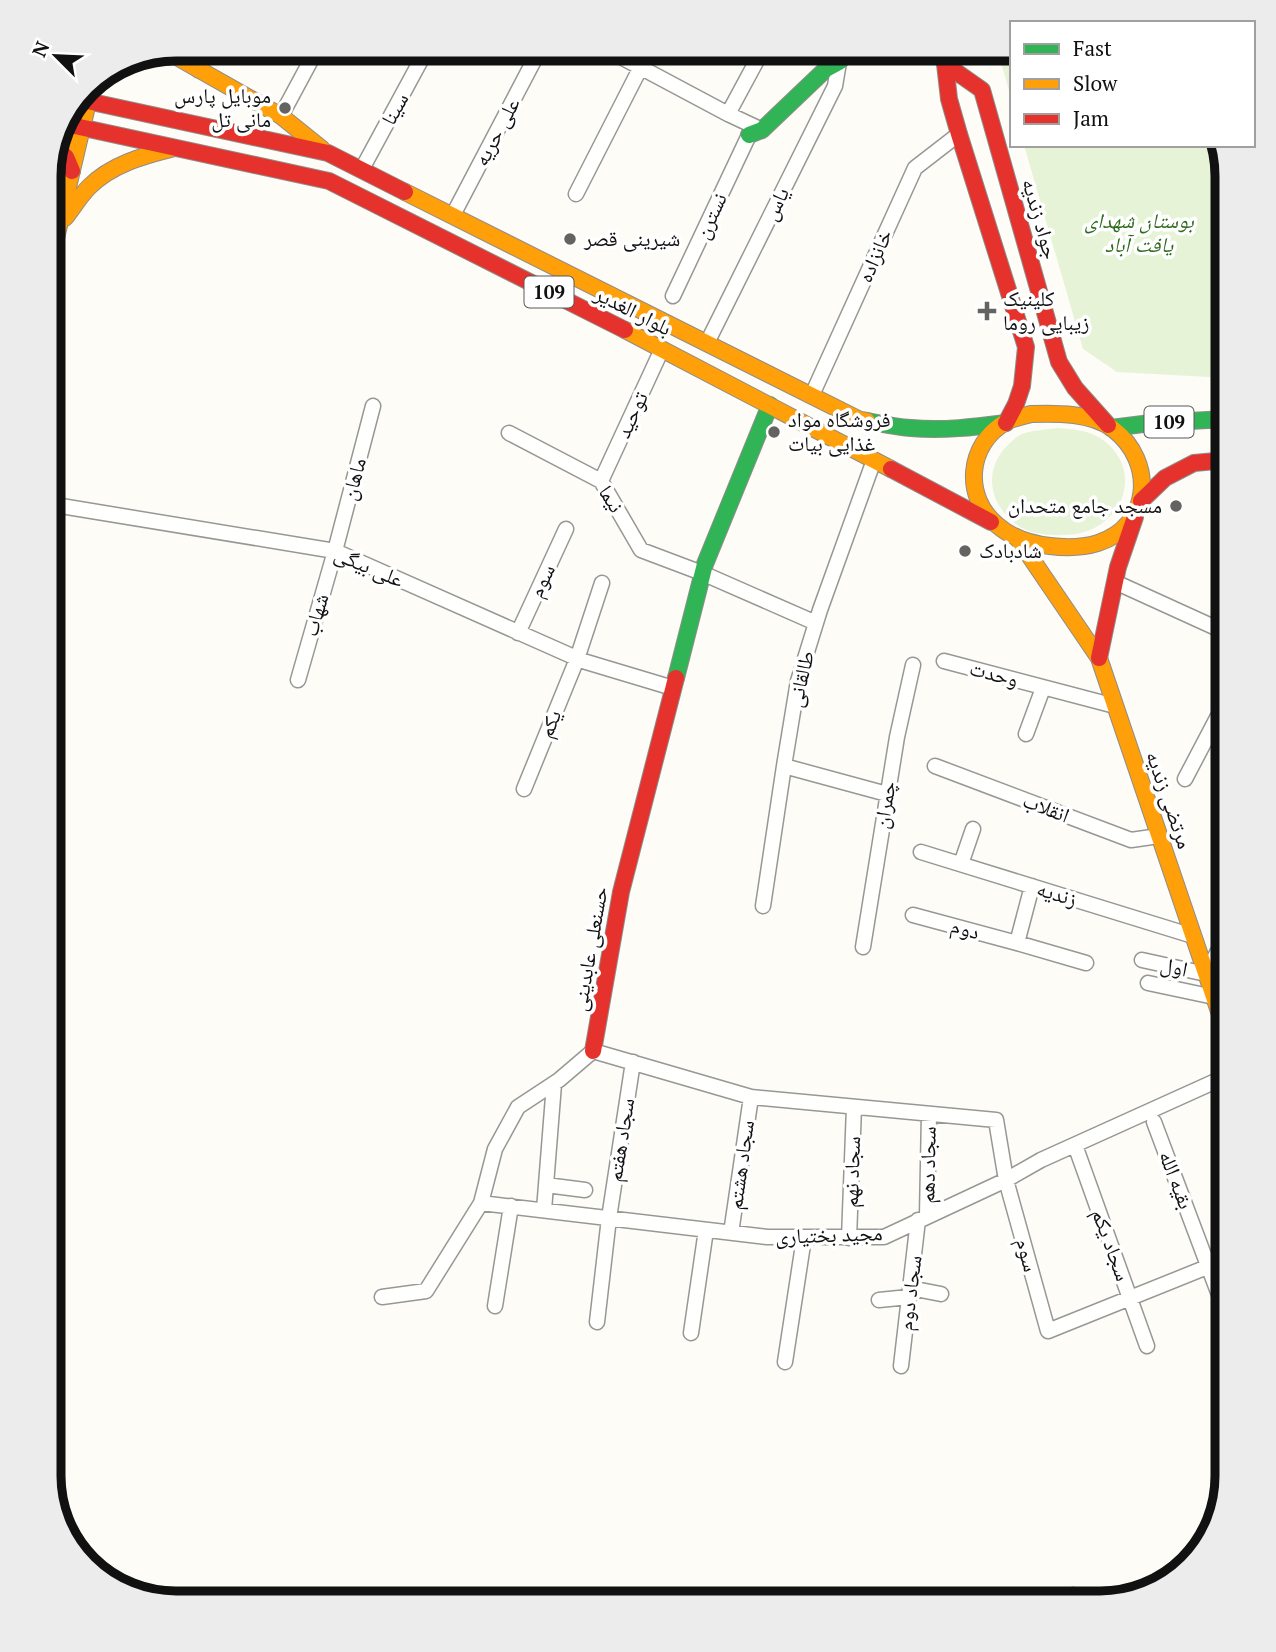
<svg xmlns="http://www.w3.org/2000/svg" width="1276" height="1652" font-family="'PT Serif','Noto Naskh Arabic',serif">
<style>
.green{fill:#e7f3d7}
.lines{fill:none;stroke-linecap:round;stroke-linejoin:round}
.primary-tunnel{stroke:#dad9d4;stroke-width:23;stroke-dasharray:23 11;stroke-linecap:butt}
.street-casing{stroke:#979795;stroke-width:17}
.fast-casing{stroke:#8e8d8b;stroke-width:18}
.slow-casing{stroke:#8e8d8b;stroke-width:18}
.jam-casing{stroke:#8e8d8b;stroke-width:18}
.street{stroke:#fffffe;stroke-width:14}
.fast{stroke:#30b455;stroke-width:16}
.slow{stroke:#ff9f0a;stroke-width:16}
.jam{stroke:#e5322d;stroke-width:16}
.poi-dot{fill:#646362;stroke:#fff;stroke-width:2.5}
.labels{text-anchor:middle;stroke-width:7;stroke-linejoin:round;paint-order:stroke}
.shield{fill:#fff;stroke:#585858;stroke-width:2}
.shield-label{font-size:19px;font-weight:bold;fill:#111}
.poi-label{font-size:21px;fill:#111;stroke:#fff;text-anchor:start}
.street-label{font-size:21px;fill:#111;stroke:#fff}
.park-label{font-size:21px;font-style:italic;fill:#2f6b1f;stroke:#fff}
.rim{fill:none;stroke:#111;stroke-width:9}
</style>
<rect width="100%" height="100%" fill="#fdfcf7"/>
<path class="green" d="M975,49H1012V101L1002,66Z
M1024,145H1218L1227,177V378L1117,372L1083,349Z
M1057,428C1073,429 1089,430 1103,440C1144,470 1124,526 1076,534C1061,536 1038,536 1024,529C993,512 981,477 1004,449C1009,444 1014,438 1020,435C1031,430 1045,430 1057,428Z"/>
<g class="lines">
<path class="primary-tunnel" d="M50,203L75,103"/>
<g class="street-casing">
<path id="street" d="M606,49L728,114L762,130
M198,70L209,49
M728,114L763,49
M281,116L317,49
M362,169L427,49
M576,194L650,49
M453,215L540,49
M673,296L749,135
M707,343L835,86L839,62
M812,395L915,168L959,134
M509,433L601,481L641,550L702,573L816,623
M601,481L662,349
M49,504L335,551L583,661L673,688
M1115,582L1227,633
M518,633L566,529
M944,661L1115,706
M298,680L335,551L373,406
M1026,734L1043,688
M784,766L887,794
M935,766L1131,840L1159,836
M1185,779L1227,699
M524,789L577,659L602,583
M921,852L1193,936
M961,864L973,829
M763,906L784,766L798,681L820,610L874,460
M913,915L1017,943L1032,886
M1017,943L1086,963
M863,947L897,737L913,665
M1142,960L1206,974L1227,934
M1148,983L1214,997
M1154,1122L1227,1316
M1075,1145L1147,1346
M546,1185L585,1190
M481,1203L767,1237H884L1006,1180L1041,1160L1227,1076
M544,1210L554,1084
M927,1216L929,1114
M731,1233L751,1097
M849,1238L854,1107
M910,1288L941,1294
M382,1297L426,1291L481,1203L495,1149L518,1107L559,1080L593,1051L751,1097L996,1120L1006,1180L1048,1331L1227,1259
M879,1300L909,1297
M495,1306L511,1206
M597,1322L609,1218L633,1062
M691,1333L706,1230
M785,1362L804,1238
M901,1366L918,1220
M1073,1595L1106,1601"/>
</g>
<g class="fast-casing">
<path id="fast" d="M749,135L762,130L826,69L839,62L850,49
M867,421C882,424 896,427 911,428C943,431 975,427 1006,423
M1111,428L1151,423L1227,419
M676,678L705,564L770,405"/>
</g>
<g class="slow-casing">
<path id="slow" d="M168,52L281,116L322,149
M405,192L860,420L867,421
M65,218C73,208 80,196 89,187C112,164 143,156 174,148
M49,268L93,81
M625,330L891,469
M1031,414C1057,413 1092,413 1113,429C1156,462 1151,526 1098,543C1082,548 1066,548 1050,546C1031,544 1012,538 997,525C963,497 967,444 1006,422C1013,418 1023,416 1031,414Z
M1018,539L1099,658L1227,1035"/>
</g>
<g class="jam-casing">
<path id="jam" d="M938,49L945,64L949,99L959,134L1026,347L1022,386L1016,404L1006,423
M945,64L982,90L1059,362L1075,388L1108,425
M78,99L328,153L405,192
M61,123L329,181L625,330
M55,148L66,157L72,171
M891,469L991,522
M1141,501L1165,478L1194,463L1227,460
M1099,658L1118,567L1135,517
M593,1051L621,892L676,678"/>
</g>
<use href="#street" class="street"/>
<use href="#fast" class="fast"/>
<use href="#slow" class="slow"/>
<use href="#jam" class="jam"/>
</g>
<g class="poi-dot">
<circle cx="285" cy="108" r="7"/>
<circle cx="570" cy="239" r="7"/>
<path d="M983.5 300.5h7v7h7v7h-7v7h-7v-7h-7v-7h7z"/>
<circle cx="774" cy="432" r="7"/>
<circle cx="1176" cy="506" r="7"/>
<circle cx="965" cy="551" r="7"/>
</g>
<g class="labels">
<g class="shield">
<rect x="524.5" y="276.5" width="49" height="31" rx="5"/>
<rect x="1144.5" y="406.5" width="49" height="31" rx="5"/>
</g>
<g class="shield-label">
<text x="549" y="299">109</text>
<text x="1169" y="429">109</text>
</g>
<g class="poi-label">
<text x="271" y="103" text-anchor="end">موبایل پارس<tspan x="271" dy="24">مانی تل</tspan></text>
<text x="584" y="246">شیرینی قصر</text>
<text x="1003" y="306">کلینیک<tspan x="1003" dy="24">زیبایی روما</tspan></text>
<text x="788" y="427">فروشگاه مواد<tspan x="788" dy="24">غذایی بیات</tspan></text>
<text x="1162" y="513" text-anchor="end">مسجد جامع متحدان</text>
<text x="979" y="558">شادبادک</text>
</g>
<g class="street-label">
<text transform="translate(395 109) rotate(-61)" y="7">سینا</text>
<text transform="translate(497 132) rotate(-62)" y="7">علی حریه</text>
<text transform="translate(776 204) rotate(-64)" y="7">یاس</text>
<text transform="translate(711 216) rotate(-65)" y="7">نسترن</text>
<text transform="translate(1040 219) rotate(74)" y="7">جواد زندیه</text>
<text transform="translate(875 256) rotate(-66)" y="7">خانزاده</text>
<text transform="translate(633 311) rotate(27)" y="7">بلوار الغدیر</text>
<text transform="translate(632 415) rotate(-65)" y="7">توحید</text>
<text transform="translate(354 479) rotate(-75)" y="7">ماهان</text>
<text transform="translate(611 499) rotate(58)" y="7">نیما</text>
<text transform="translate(369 567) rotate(23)" y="7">علی بیگی</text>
<text transform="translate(542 581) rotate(-65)" y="7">سوم</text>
<text transform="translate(316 615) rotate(-74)" y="7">شهاب</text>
<text transform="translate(994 674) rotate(15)" y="7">وحدت</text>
<text transform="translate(801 679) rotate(-77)" y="7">طالقانی</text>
<text transform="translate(550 724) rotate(-68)" y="7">یکم</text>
<text transform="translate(1169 800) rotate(71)" y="7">مرتضی زندیه</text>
<text transform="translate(885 805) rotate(-80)" y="7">چمران</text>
<text transform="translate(1046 808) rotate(21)" y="7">انقلاب</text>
<text transform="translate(1057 894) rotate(17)" y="7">زندیه</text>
<text transform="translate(965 929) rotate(15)" y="7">دوم</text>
<text transform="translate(590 949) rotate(-80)" y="7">حسنعلی عابدینی</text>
<text transform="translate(1174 967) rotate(12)" y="7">اول</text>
<text transform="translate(621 1140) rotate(-81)" y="7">سجاد هفتم</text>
<text transform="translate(741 1165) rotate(-82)" y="7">سجاد هشتم</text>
<text transform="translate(928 1165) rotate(-89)" y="7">سجاد دهم</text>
<text transform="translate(852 1172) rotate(-88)" y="7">سجاد نهم</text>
<text transform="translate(1176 1180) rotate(69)" y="7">بقیه الله</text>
<text transform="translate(829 1235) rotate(-2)" y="7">مجید بختیاری</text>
<text transform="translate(1111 1245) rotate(70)" y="7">سجاد یکم</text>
<text transform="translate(1027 1255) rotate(75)" y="7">سوم</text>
<text transform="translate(910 1293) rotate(-83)" y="7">سجاد دوم</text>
</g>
<g class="park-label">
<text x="1139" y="228">بوستان شهدای<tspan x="1139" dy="24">یافت آباد</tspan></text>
</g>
</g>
<path d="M0 0H1276V1652H0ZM176 61H1100A115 115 0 0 1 1215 176V1476A115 115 0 0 1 1100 1591H176A115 115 0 0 1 61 1476V176A115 115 0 0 1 176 61Z" fill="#ececec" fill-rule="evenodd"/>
<path class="rim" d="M176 61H1100A115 115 0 0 1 1215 176V1476A115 115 0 0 1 1100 1591H176A115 115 0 0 1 61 1476V176A115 115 0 0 1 176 61Z"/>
<rect x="1010" y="21" width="245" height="126" fill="#ffffff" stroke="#a0a0a0" stroke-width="2"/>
<rect x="1024" y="44" width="35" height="10" fill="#30b455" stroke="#a0a0a0" stroke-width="2"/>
<text x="1073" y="56" font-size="21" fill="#111111">Fast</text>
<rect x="1024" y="79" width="35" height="10" fill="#ff9f0a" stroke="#a0a0a0" stroke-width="2"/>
<text x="1073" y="91" font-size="21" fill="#111111">Slow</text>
<rect x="1024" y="114" width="35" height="10" fill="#e5322d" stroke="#a0a0a0" stroke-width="2"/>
<text x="1073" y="126" font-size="21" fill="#111111">Jam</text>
<g transform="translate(56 56) rotate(294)" stroke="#ffffff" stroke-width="5" paint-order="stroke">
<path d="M0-5L12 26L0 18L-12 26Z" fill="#111111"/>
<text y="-10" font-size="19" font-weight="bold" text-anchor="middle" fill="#111111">N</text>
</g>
</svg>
